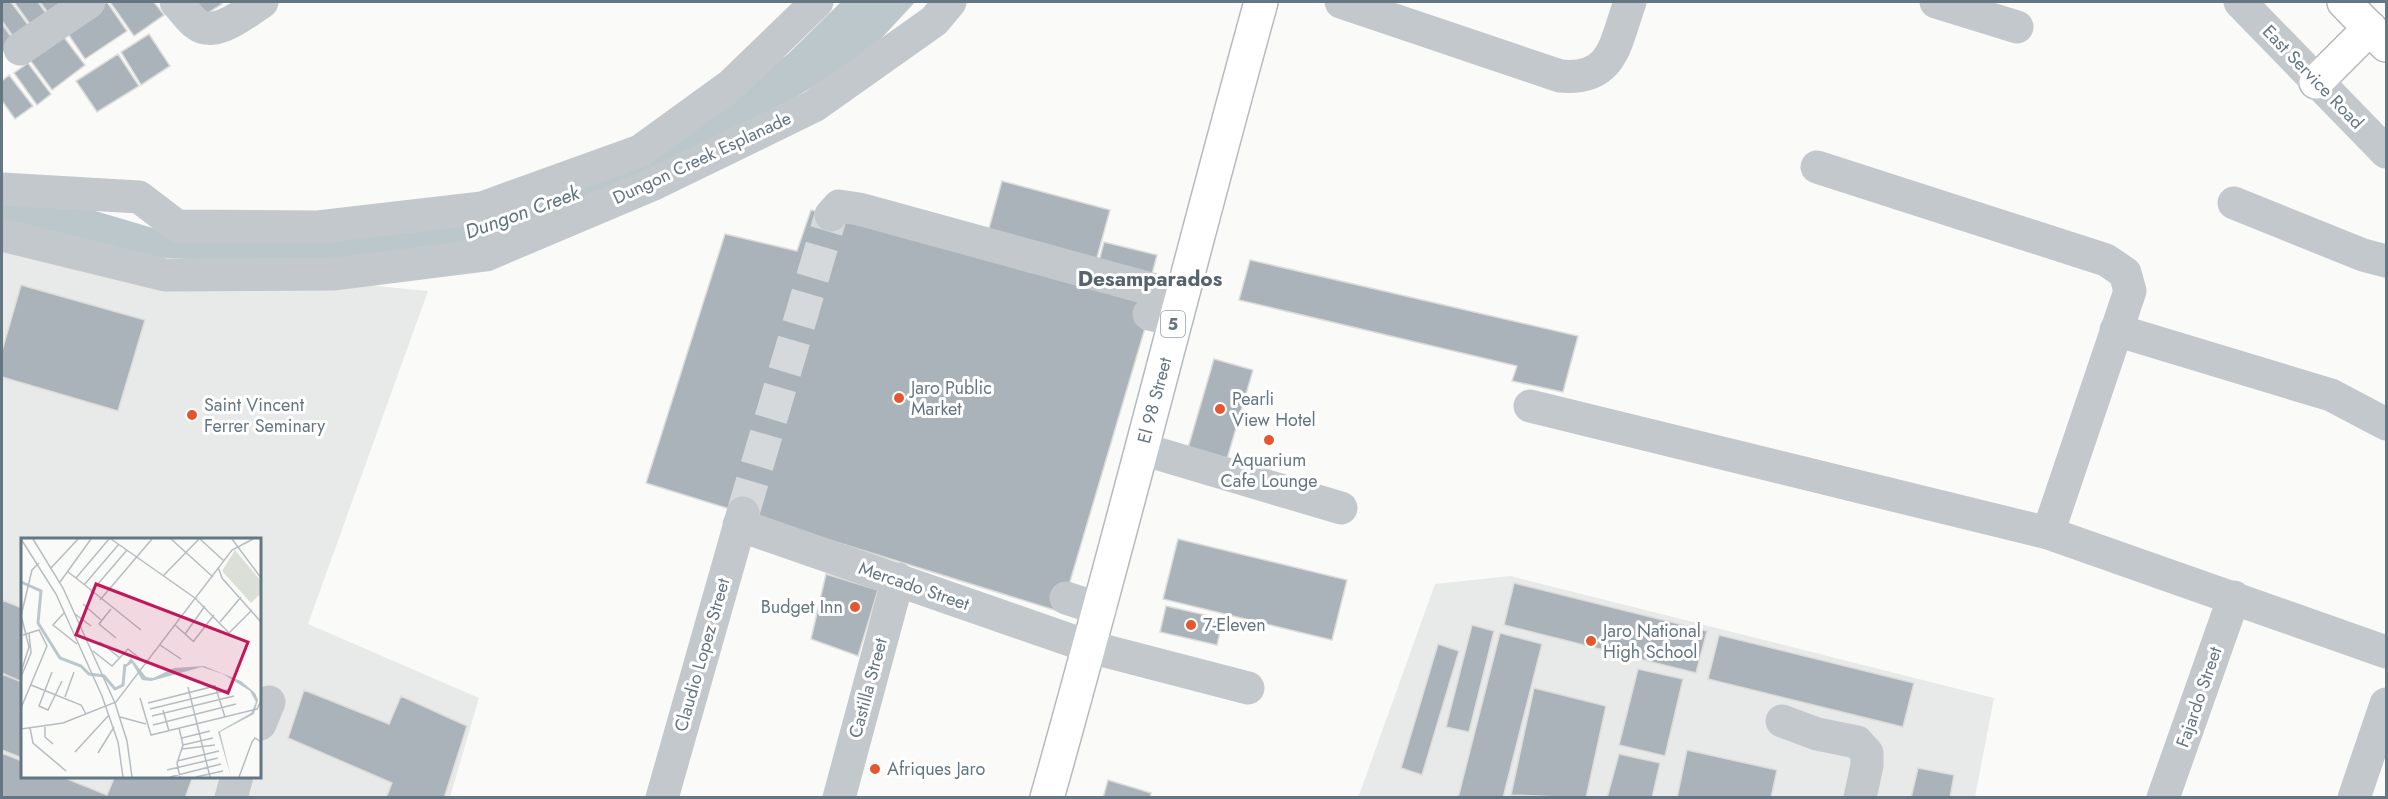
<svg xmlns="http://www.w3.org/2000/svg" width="2388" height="799" font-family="Jost,sans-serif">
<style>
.built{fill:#e8e9e9;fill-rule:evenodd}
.water{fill:#bbc7cb}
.building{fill:#aab3b9;stroke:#dcdcda;stroke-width:1.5}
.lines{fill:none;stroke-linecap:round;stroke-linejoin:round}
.minor-tunnel{stroke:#d5d9db;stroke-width:33;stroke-dasharray:33 16;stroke-linecap:butt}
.major-casing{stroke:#b5babe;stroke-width:36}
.highway-casing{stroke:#b4b9bd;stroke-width:36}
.minor{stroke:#c3c8cc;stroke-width:33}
.major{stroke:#fff;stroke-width:33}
.highway{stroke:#fff;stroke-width:33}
.poi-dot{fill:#e4572e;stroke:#fff;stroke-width:2}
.labels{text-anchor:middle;stroke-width:6;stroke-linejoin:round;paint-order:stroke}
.shield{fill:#fff;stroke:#939fa8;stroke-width:1.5}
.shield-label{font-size:16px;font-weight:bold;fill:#657683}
.street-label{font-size:18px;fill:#657683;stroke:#fff}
.poi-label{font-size:18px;fill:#657683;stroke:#fff;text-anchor:start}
.water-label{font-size:20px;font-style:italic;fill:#60757c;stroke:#fff}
.quarter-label{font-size:21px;font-weight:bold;fill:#57646e;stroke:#fff}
.inset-river{fill:none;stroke:#bbc7cb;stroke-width:3}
.inset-road{fill:none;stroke:#b5bdc2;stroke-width:1.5}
.view{fill:#c2185b;fill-opacity:0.15;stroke:#c2185b;stroke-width:3}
.inset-edge{fill:none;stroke:#657683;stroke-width:3}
</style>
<rect width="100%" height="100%" fill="#fafaf8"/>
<path class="built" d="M2,250L428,291L308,624L479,698L450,797H2ZM22,540H260V776H22Z
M1510,576L1994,698L1975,797L1358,798L1435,584Z"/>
<path class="water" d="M841,2H915L866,55L734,134L481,248L334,266L126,256L2,228V196L55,199L173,234L315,233L654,153L788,54Z"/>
<path class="building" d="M2,2H11L32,30L17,42L2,21Z
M14,2H38L48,16L32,27Z
M40,2H73L51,17Z
M107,2L127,31L85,59L66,31Z
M110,2H154L164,15L134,36Z
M191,2H220L222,4L202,17Z
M2,24L15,42L2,53Z
M149,34L170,66L141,85L121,52Z
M63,36L85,65L52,90L30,60Z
M118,54L139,86L97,112L76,81Z
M28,63L51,94L37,105L14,73Z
M9,75L33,106L15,119L2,101V81Z
M1002,181L1110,210L1096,261L988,232Z
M811,210L1153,301L1061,612L646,483L725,234L797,251Z
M1104,242L1157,255L1151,278L1098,265Z
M1250,260L1578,336L1563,392L1512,381L1517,366L1239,300Z
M21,285L145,320L118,411L2,377V351Z
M1214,359L1253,370L1227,459L1188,448Z
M1178,539L1347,580L1332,640L1163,599Z
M826,574L878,590L858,656L811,639Z
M1514,583L1707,631L1696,673L1504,625Z
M2,600L22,608V682L2,673Z
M1166,606L1223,619L1217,645L1160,632Z
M1472,625L1494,631L1469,732L1446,727Z
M1500,633L1542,644L1503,798H1458Z
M1719,635L1914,683L1903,727L1708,679Z
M1438,644L1459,651L1422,775L1401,768Z
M1638,669L1683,679L1665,756L1619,745Z
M2,674L22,682V758L2,750Z
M1534,688L1606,706L1586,798L1511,795Z
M304,690L389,724L401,696L467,726L444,798H386L392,783L288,738Z
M1687,750L1777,770L1771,798H1677Z
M2,753L22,761V776H60L107,795L115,776H193L185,798H2Z
M1619,754L1660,763L1652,798H1607Z
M1918,768L1954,775L1950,798H1911Z
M1108,780L1151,793L1150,798H1103Z"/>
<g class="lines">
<path class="minor-tunnel" d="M743,513L831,215"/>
<g class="major-casing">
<g id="major">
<path id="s1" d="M1047,798C1122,533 1188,266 1261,2"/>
</g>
</g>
<g class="highway-casing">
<path id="highway" d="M2344,2L2386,45
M2316,82L2370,28"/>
</g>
<path class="minor" d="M176,2C182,8 188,17 195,23C215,40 246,12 262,2
M1341,2L1560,76C1614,81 1615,43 1630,2
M1936,2L2017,27
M2240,2L2386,152
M20,49L89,2
M1817,167L2106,260L2125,273L2130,291L2048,533
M2,189L139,197L177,226L318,227L482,208L640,151L731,85L817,2
M2234,203L2363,255L2386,261
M831,215L839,206L859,209L1180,297
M2,235L165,275L335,274L486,255L656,183L814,106L934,21L950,2
M1149,314L1174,320
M2116,330L2331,395L2386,424
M1530,406L2048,533L2386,652
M1142,449L1341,508
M739,525L1090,647L1248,688
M1066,598L1100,609
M1782,721L1817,734L1857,742L1867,753V765L1860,798
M260,724L269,702
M231,798L237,776
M662,798L743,513
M839,798L898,579
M2163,798L2234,597
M2354,798L2386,704"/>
<use href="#major" class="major"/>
<use href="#highway" class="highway"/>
</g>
<g class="poi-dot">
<circle cx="899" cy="398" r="6"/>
<circle cx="1220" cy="409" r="6"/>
<circle cx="192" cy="415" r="6"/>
<circle cx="1269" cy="440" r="6"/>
<circle cx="855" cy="607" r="6"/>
<circle cx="1191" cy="625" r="6"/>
<circle cx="1591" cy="641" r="6"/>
<circle cx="875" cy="769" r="6"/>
</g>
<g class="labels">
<rect class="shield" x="1161" y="311" width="24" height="26" rx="4.5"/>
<g class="shield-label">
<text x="1173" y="330">5</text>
</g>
<g class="street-label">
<text transform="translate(2313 77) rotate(46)" y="6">East Service Road</text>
<text transform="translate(702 158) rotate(-25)" y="6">Dungon Creek Esplanade</text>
<text dy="6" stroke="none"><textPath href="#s1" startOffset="412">El 98 Street</textPath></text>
<text transform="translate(914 586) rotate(19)" y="6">Mercado Street</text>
<text transform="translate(702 655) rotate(-74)" y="6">Claudio Lopez Street</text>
<text transform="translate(868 688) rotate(-75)" y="6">Castilla Street</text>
<text transform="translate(2199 697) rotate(-71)" y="6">Fajardo Street</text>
</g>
<g class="poi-label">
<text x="911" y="394">Jaro Public<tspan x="911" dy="21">Market</tspan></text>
<text x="1232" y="405">Pearli<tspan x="1232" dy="21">View Hotel</tspan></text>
<text x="204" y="411">Saint Vincent<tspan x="204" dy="21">Ferrer Seminary</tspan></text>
<text x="1269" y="466" text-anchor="middle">Aquarium<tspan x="1269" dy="21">Cafe Lounge</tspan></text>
<text x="843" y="613" text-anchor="end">Budget Inn</text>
<text x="1203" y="631">7-Eleven</text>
<text x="1603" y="637">Jaro National<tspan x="1603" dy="21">High School</tspan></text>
<text x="887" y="775">Afriques Jaro</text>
</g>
<g class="water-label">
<text transform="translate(522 212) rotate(-20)" y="7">Dungon Creek</text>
</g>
<g class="quarter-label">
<text x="1150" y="286">Desamparados</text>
</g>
</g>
<g transform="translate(21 538)">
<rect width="240" height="240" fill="#fafaf8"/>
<path d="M214,12L240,43V55L230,65L201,33Z" fill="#dadfd7"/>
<path d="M110,120L125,139L132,140L153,130L183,128L220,143L234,155L237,162L233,176L199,194L210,239L197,194L230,175L235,164L229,153L202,136L181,129L130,143L121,142L111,125L102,131Z" fill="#bbc7cb"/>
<path class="inset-river" d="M0,44L20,53L17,85L39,120L60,128L68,136L83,138L94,151L102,147L104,126"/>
<path class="inset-road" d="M0,1L35,56L81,158L97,204L102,239M12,1L42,50L94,165L106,203L111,239M90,1L174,60L208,95L231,72M150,1L192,39M179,1L203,23M211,1L240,40M197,29L201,40L240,84M30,30L57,1M47,34L55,40L88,1M142,38L178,1M55,40L120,92M39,44L70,1M63,47L98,6M70,54L106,12M79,62L131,1M62,66L80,82M90,71L78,86L95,100M43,75L32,87L56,106M54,76L70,88M0,78L11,32L18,25M199,84L220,59M154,87L173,104M164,96L184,68M79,104L99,120M172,104L193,77M139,107L160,121M72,113L91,128L107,111L126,126M0,134L8,109L0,77M31,134L18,168L27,172L41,143M0,139L10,115L8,95M10,147L60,167L65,176M167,149L189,239M44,159L53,134M119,160L130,197L236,171L240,163M127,165L194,148L204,179M0,170L26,108L18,92L2,97M129,171L207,152M142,172L148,193M131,178L213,158M99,179L125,186M132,187L215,166M24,189V199L32,206M9,190L12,205L45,233M158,190L162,207L156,225L159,239M0,191L42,185L95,164L211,12L232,1M161,200L189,193M162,207L192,200M161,211L194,207M54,214L88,177M77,215L93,189M156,223L198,213M146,232L197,220M149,239L200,226M175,239L202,233M218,239L231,204L234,200L240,204"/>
<path class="view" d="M75,46L227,104L207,155L55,97Z"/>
<rect width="240" height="240" class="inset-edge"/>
</g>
<rect width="2388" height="799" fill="none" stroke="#657683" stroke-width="6"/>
</svg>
